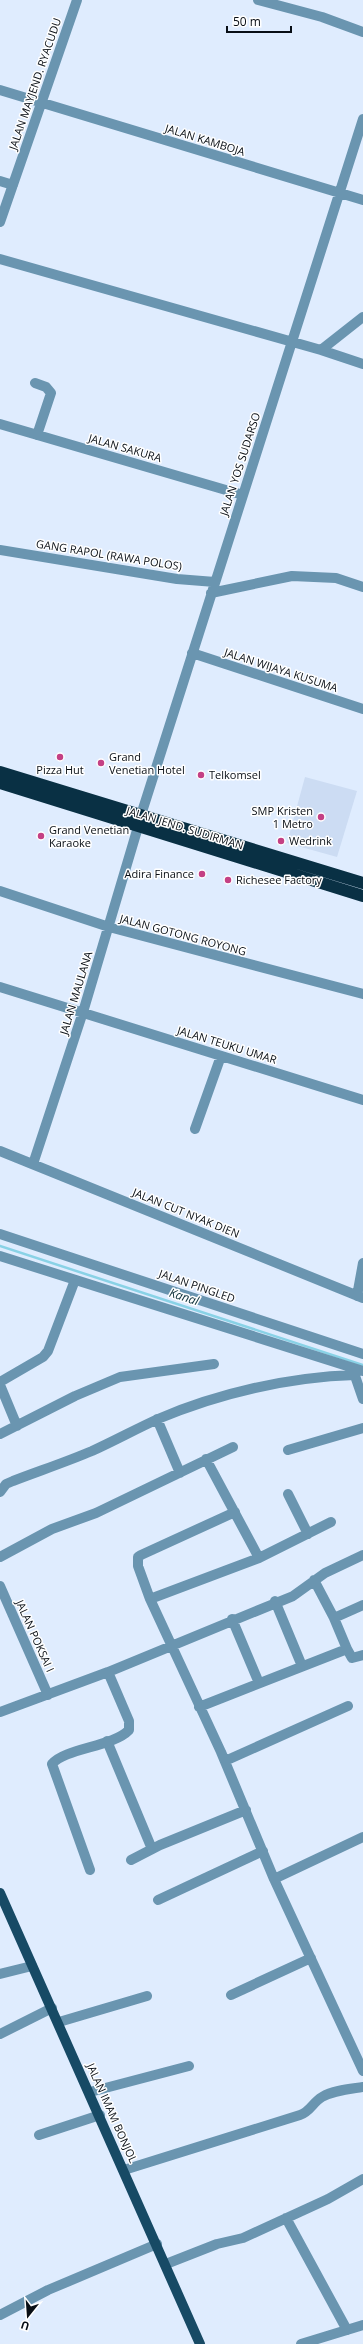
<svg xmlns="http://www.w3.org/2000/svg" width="363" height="2344" font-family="'Open Sans',sans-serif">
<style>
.built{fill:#ccdcf3}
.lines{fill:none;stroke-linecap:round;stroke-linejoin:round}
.stream{stroke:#89d2e6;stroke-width:2.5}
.minor{stroke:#6a95b0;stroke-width:10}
.major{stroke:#174a65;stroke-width:10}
.highway{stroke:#093044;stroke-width:12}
.poi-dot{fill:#c44084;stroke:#fff;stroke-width:1.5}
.labels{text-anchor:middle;stroke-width:3;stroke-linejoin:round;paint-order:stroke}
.street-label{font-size:11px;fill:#080e15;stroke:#fff}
.poi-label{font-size:11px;fill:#080e15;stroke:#fff;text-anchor:start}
.water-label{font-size:12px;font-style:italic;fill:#0f323b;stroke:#fff}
</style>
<rect width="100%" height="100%" fill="#dfecfe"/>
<path class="built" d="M305,777L357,791L337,857L287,843Z"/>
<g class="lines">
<path class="stream" d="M0,1246L363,1365"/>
<path class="minor" d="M258,0L322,17L363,32
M0,90L363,200
M0,181L13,185
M0,222L77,0
M0,259L321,350L363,317
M321,350L363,364
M35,383L46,387L51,393L37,435
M0,424L243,495
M0,550L177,579L215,582
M211,593L292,576L336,578L363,587
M192,653L363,709
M141,815L363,119
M0,891L109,927L363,994
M0,987L363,1100
M195,1129L221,1056
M0,1151L363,1298
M33,1164L83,1012L138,827
M0,1234L363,1354
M0,1256L363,1371
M357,1296L363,1263
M353,1370L363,1399
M0,1382L43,1357L48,1351L75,1280
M0,1385L17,1426
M157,1419L180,1473
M0,1434L75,1396L120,1377L214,1364
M288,1450L363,1428
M206,1459L259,1558
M0,1492L6,1484L13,1481C39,1471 66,1462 92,1451C114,1441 136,1429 158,1419C219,1393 289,1377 355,1375
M288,1494L308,1534
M235,1512L141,1555L138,1557V1566L150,1599L221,1752L274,1879L363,2071
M0,1557L52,1529L96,1513L233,1447
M314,1580L334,1618L347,1649
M0,1586L48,1695
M150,1599L259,1558L331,1522
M275,1601L302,1666
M334,1618L363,1605
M232,1619L259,1683
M199,1707L347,1649L352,1658L363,1655
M0,1712L108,1672L293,1596L325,1573L363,1555
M107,1741L152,1849
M225,1761L348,1706
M131,1860L160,1845L246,1810
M90,1870L52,1764C65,1748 113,1747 129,1730V1721L108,1672
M274,1879L363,1837
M158,1900L263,1851
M0,1974L32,1966
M231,1995L311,1958
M59,2022L147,1996
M0,2034L52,2008
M90,2092L189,2066
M39,2135L100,2115
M124,2170L300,2115C310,2112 313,2102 322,2097C334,2090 350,2089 363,2087
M286,2218L347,2330
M166,2264L217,2244L243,2238L328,2199L363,2179
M0,2315L48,2290L157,2244
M301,2344L363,2325"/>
<path class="major" d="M0,1893L200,2344"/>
<path class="highway" d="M0,772L363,883
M0,783L363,896"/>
</g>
<g class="poi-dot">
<circle cx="60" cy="757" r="4"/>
<circle cx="101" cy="763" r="4"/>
<circle cx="201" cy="775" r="4"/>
<circle cx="321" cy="817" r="4"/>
<circle cx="41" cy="836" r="4"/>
<circle cx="281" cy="841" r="4"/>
<circle cx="202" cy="874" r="4"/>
<circle cx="228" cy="880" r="4"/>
</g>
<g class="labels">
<g class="street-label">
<text transform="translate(35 84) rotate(-71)" y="4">JALAN MAYJEND. RYACUDU</text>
<text transform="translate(205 140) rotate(17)" y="4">JALAN KAMBOJA</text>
<text transform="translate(125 448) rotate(16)" y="4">JALAN SAKURA</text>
<text transform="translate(240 464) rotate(-72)" y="4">JALAN YOS SUDARSO</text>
<text transform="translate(109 555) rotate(9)" y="4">GANG RAPOL (RAWA POLOS)</text>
<text transform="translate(281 670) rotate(18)" y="4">JALAN WIJAYA KUSUMA</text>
<text transform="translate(185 828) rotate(17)" y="4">JALAN JEND. SUDIRMAN</text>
<text transform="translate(183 935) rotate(15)" y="4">JALAN GOTONG ROYONG</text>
<text transform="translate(76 993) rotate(-73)" y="4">JALAN MAULANA</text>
<text transform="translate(227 1045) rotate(17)" y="4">JALAN TEUKU UMAR</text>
<text transform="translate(186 1213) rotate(22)" y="4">JALAN CUT NYAK DIEN</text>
<text transform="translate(197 1286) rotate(19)" y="4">JALAN PINGLED</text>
<text transform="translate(35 1636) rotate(66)" y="4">JALAN POKSAI I</text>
<text transform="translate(112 2113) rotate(66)" y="4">JALAN IMAM BONJOL</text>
</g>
<g class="poi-label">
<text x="109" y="761">Grand<tspan x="109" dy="13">Venetian Hotel</tspan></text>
<text x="60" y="774" text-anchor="middle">Pizza Hut</text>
<text x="209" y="779">Telkomsel</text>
<text x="313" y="815" text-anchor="end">SMP Kristen<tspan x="313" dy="13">1 Metro</tspan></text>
<text x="49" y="834">Grand Venetian<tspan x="49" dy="13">Karaoke</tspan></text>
<text x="289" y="845">Wedrink</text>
<text x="194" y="878" text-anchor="end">Adira Finance</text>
<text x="236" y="884">Richesee Factory</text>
</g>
<g class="water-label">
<text transform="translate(184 1297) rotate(18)" y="4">Kanal</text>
</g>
</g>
<g transform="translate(28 2316) rotate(197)" stroke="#ffffff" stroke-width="3" paint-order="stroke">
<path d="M0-3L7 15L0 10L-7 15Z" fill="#080e15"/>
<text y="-6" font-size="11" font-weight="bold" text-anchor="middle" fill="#080e15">U</text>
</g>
<path d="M227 26v6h64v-6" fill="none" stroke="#080e15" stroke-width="2"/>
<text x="233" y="26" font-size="12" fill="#080e15" stroke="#ffffff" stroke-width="3" paint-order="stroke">50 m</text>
</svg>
